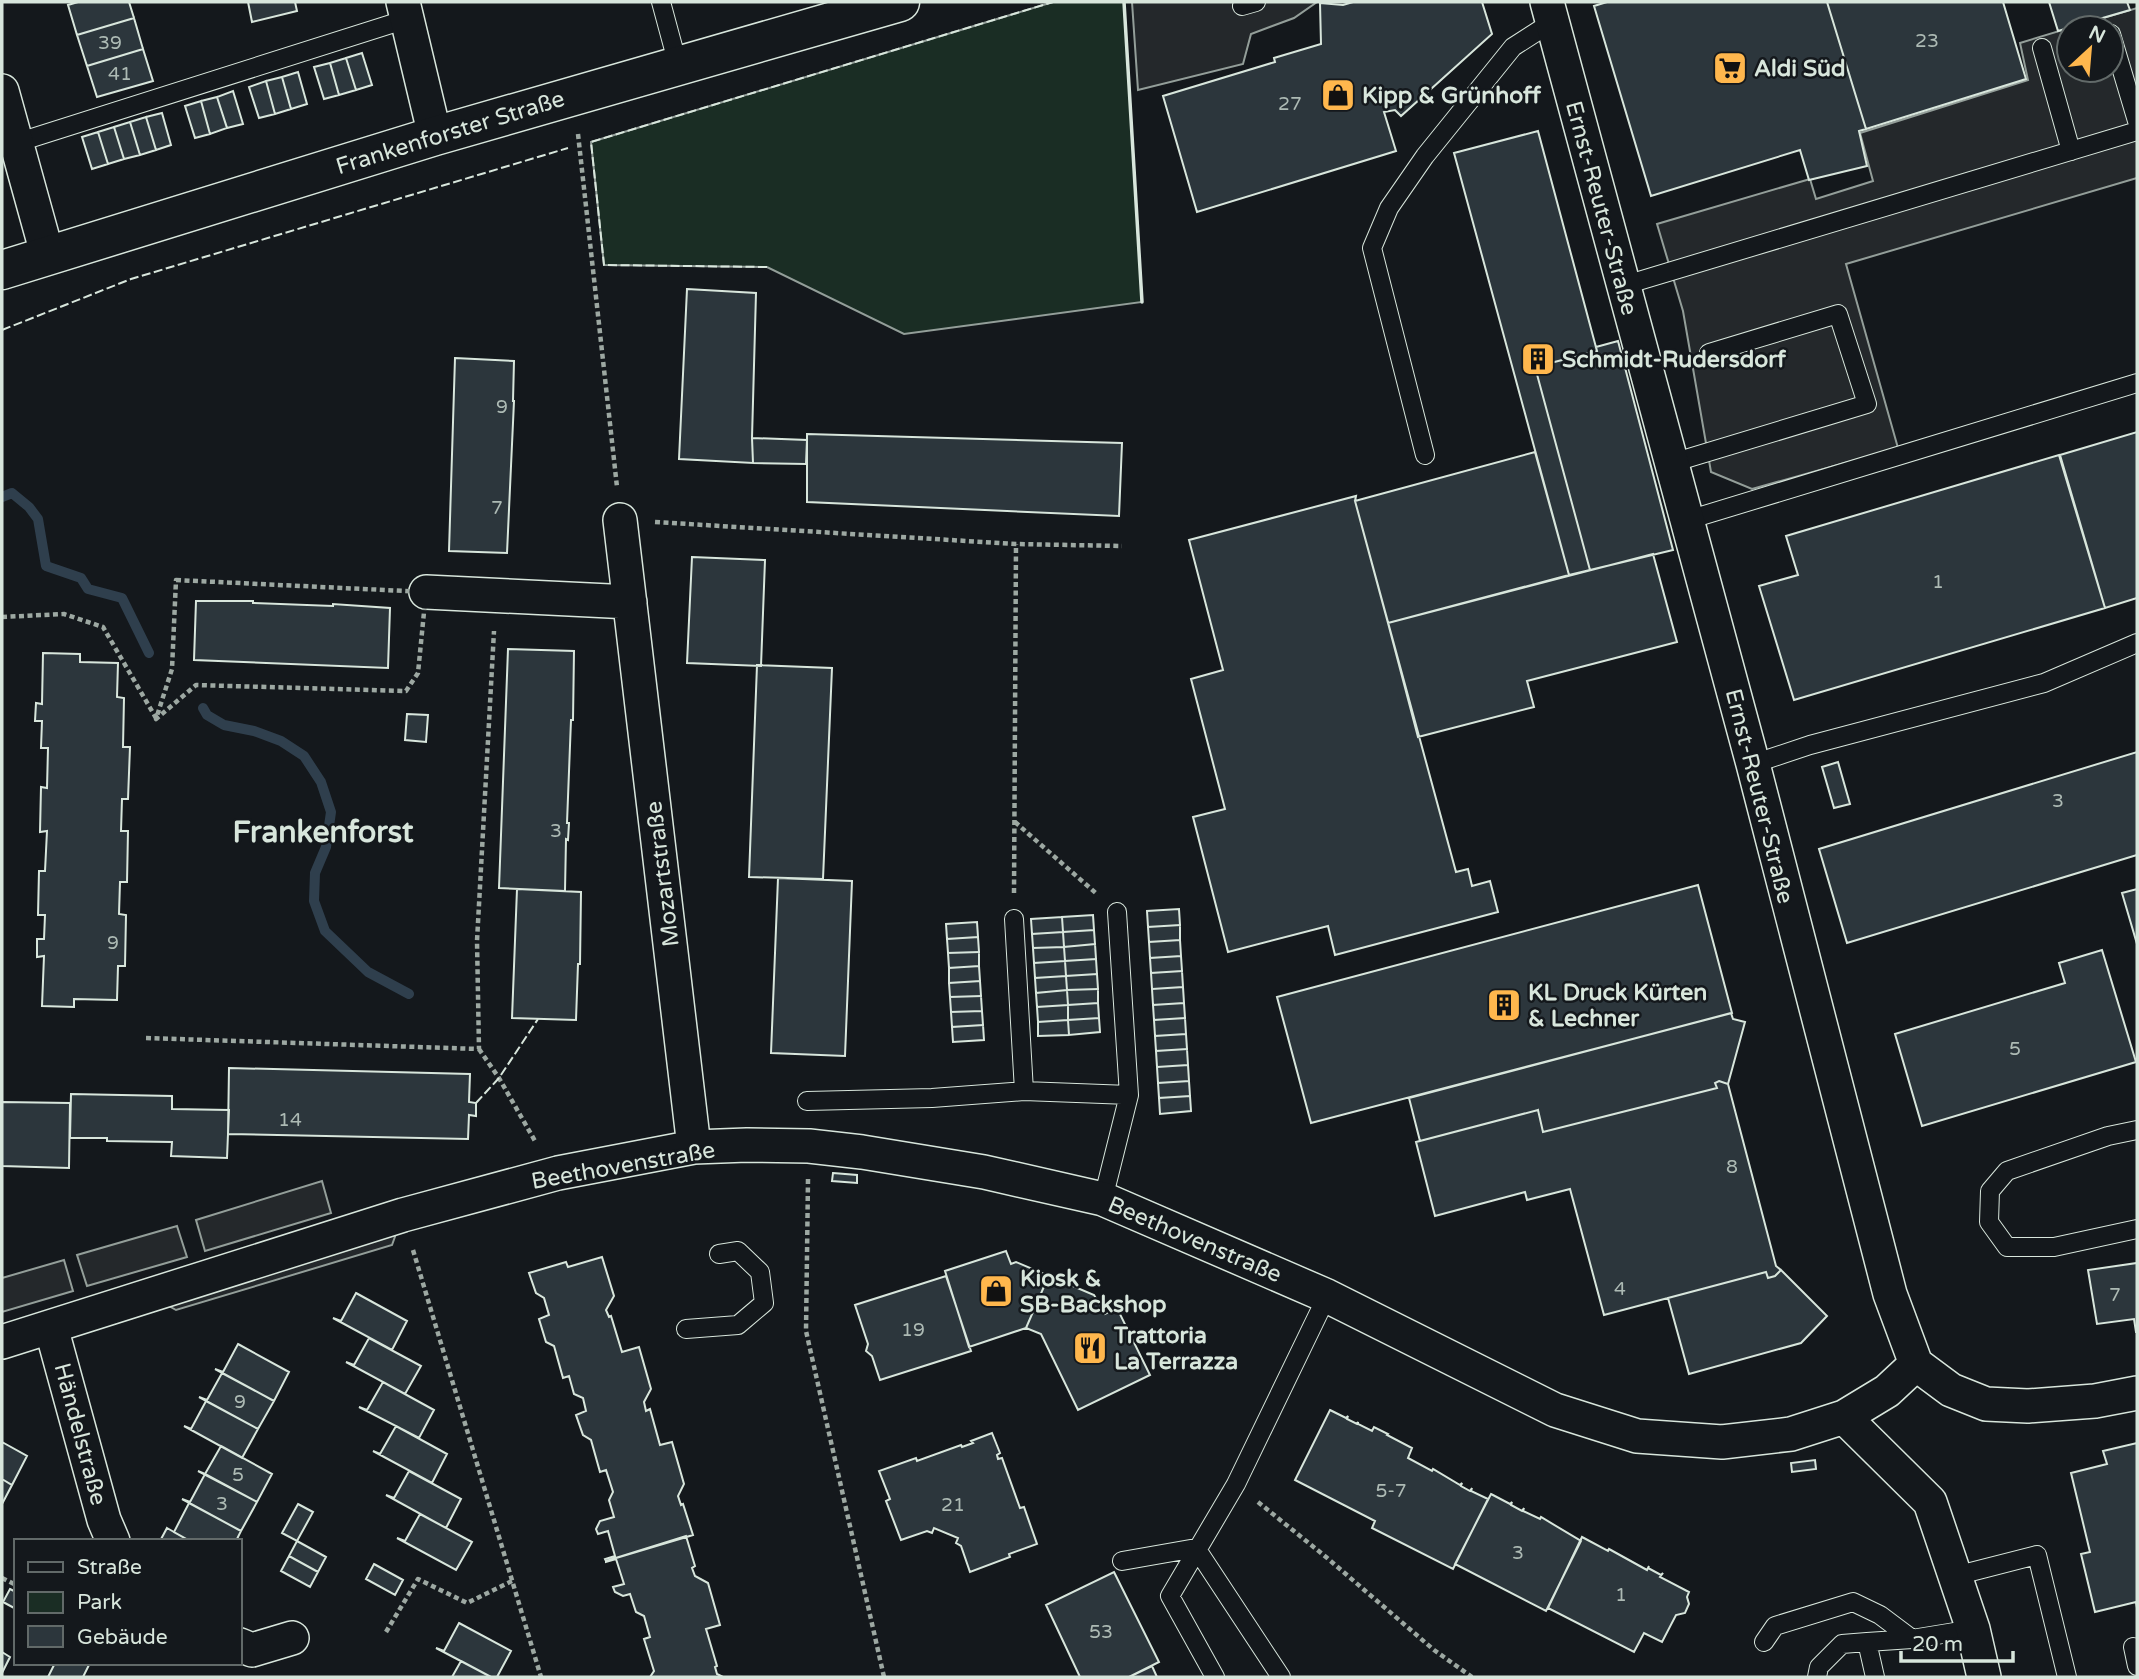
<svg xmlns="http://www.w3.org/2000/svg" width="2139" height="1679" font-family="'Varela Round',sans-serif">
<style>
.green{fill:#1a2d24;stroke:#939e99;stroke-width:2}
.parking{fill:#24282b;stroke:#939e99;stroke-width:2}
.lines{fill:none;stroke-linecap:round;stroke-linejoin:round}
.stream{stroke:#2f3f4d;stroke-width:10}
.building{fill:#2c363c;stroke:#d8e6dc;stroke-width:2}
.lane-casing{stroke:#d8e6dc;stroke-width:20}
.street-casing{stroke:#d8e6dc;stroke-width:36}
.secondary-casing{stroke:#d8e6dc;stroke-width:41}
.path{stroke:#9da8a2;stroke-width:4.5;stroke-dasharray:5 3.5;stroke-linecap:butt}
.lane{stroke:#14181c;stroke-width:18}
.street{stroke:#14181c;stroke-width:33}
.secondary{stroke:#14181c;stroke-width:38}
.fence{stroke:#d8e6dc;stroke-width:2;stroke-dasharray:9 3.5;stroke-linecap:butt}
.wall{stroke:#d8e6dc;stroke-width:3.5}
.labels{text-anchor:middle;stroke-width:5;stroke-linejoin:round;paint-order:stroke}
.number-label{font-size:19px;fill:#adbab4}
.poi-label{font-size:23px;font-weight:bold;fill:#d8e6dc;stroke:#14181c;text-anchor:start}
.street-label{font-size:23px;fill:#d8e6dc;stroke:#14181c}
.district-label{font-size:30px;font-weight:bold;fill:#d8e6dc;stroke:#14181c}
</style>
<rect width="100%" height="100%" fill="#14181c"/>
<path class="green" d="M1053,2H1124L1142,302L904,334L767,267L604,265L591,142Z"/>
<path class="parking" d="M1132,2H1317L1294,18L1251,34L1243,64L1138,90Z
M2137,8V178L1846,264L1898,448L1752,489L1711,472L1683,311L1657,224L1810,179L1816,199L1873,181L1860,133L2028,80L2020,43L2069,28V70H2111V28H2069Z
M322,1181L331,1213L205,1251L196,1220Z
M177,1226L187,1257L87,1286L77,1255Z
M397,1231L392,1245L176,1310L162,1302Z
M64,1260L73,1291L2,1312V1278Z"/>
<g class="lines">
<path class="stream" d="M2,497L12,493L29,507L38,519L46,566L81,578L88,589L122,598L149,653
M203,708L207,715L224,725L254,731L281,741L304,756L321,782L331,812L326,847L315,873L314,901L325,931L368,972L409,994"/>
</g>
<path class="building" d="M78,2H129L134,18L77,35L68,5Z
M248,2H295L297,11L252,22Z
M1353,2H1482L1492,34L1401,116L1395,110L1384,112L1396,151L1197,212L1163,96L1275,62L1274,58L1321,44L1320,3L1343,5Z
M1607,2H1827L1866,129L1859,131L1867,166L1809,180L1800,150L1651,196L1594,6Z
M1827,2H2003L2026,79L1866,129Z
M2049,2H2127L2130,10L2058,31Z
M134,18L143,49L87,66L77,35Z
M143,49L153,81L97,97L87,66Z
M362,53L372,85L356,90L346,58Z
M346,58L356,90L339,95L330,63Z
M330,63L339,95L324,99L314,67Z
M298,72L307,104L291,109L282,77Z
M282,77L291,109L275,114L266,81Z
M266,81L275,114L259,118L249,87Z
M233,91L243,124L227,128L217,97Z
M217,97L227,128L210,134L201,101Z
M201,101L210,134L195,138L185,106Z
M162,113L171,145L156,150L146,117Z
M146,117L156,150L140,155L130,122Z
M130,122L140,155L124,159L114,127Z
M114,127L124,159L108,164L98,132Z
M1538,131L1597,351L1535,367L1590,570L1569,575L1454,153Z
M98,132L108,164L92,169L82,137Z
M687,289L756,293L752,438L753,463L679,459Z
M1618,341L1673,550L1590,570L1535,367L1597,351L1596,347Z
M455,358L514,361L513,401H514L507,553L449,551Z
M2137,432V598L2105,608L2060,455Z
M807,434L1122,443L1119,516L807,502Z
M752,438L807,440L806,464L753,463Z
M1535,452L1569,575L1388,623L1355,501Z
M2059,455L2105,608L1794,700L1759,586L1798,575L1786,536Z
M1356,496L1355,501L1456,872L1468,869L1472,886L1490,881L1498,912L1335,955L1328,926L1228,952L1193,817L1225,809L1191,679L1223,670L1189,540Z
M1653,554L1677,642L1527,681L1534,707L1418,737L1388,623Z
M692,557L765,560L761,666L687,663Z
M196,601H253V603L333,606V604L390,608L388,668L194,660Z
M508,649L574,651L573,720H571L567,823H569L568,840L566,839L565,891L499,888Z
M43,653L80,654V662L118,663L117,697L124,698L123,747H130L128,799H122L121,831H128L127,882H120L119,914L126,915L125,966H118L117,1000L74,999V1007L42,1006L44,956L37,957V939H44L45,915H38L39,871H45L47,831L40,832L41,787L47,788L48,748H41L42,721H35L36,703L42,704Z
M757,665L832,668L823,879L749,877Z
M407,714L428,715L426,742L405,740Z
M2137,752V855L1847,943L1819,849Z
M1838,762L1850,804L1834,808L1822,767Z
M778,878L852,881L845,1056L771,1053Z
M1698,885L1732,1013L1311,1123L1277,997Z
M517,889L581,892L580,964H578L576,1020L512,1018Z
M2137,889V944L2122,893Z
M1179,909L1180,925L1148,927L1147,911Z
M1093,915L1094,930L1063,932L1062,917Z
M1062,917L1063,932L1032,934L1031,919Z
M977,922L978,937L947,939L946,924Z
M1180,925V940L1149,942L1148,927Z
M1094,930L1095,944L1064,947L1063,932Z
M1063,932L1064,947L1033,948L1032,934Z
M978,937L979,952L948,953L947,939Z
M1180,940L1181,956L1150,958L1149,942Z
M1095,944L1096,959L1065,961L1064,947Z
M1064,947L1065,961L1034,963L1033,948Z
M2102,950L2136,1062L1922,1126L1895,1034L2065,983L2059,963Z
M979,952V966L949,968L948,953Z
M1181,956L1182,971L1151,973L1150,958Z
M1096,959L1097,974L1066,976L1065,961Z
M1065,961L1066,976L1035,978L1034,963Z
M979,966L980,981L949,983V968Z
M1182,971L1183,987L1152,989L1151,973Z
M1097,974L1098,989L1067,990L1066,976Z
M1066,976L1067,990L1036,993L1035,978Z
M980,981L981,996L950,997L949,983Z
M1183,987L1184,1003L1153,1005L1152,989Z
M1098,989V1003L1068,1005L1067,990Z
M1067,990L1068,1005L1037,1007L1036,993Z
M981,996L982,1011L951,1012L950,997Z
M1098,1003L1099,1018L1068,1020V1005Z
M1184,1003L1185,1018L1154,1020L1153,1005Z
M1068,1005V1020L1038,1022L1037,1007Z
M982,1011L983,1025L952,1027L951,1012Z
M1731,1013L1733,1019L1745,1022L1728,1084L1719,1081L1715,1083L1717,1088L1543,1132L1538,1110L1420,1141L1409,1098Z
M1099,1018L1100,1032L1069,1035L1068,1020Z
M1185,1018L1186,1034L1155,1036L1154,1020Z
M1068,1020L1069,1035L1038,1036V1022Z
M983,1025L984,1040L953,1042L952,1027Z
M1186,1034L1187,1049L1156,1051L1155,1036Z
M1187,1049L1188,1065L1157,1067L1156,1051Z
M1188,1065L1189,1081L1158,1083L1157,1067Z
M229,1068L470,1074L469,1102L476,1103V1116L469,1115L468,1139L228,1134Z
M1189,1081L1190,1096L1159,1098L1158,1083Z
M1719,1081L1728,1084L1776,1266L1781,1270L1775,1276L1768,1278L1766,1272L1604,1315L1570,1189L1527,1200L1525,1192L1435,1216L1416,1142L1538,1110L1543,1132L1717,1088L1715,1083Z
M71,1094L172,1096V1109L229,1110L227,1158L171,1156L172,1142L107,1141V1138H70Z
M1190,1096L1191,1111L1160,1114L1159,1098Z
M2,1102L70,1103L69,1168L2,1166Z
M833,1173L857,1175V1183L832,1181Z
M1006,1251L1011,1264L1016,1262L1042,1273L1046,1282L1026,1328L969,1347L945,1271Z
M602,1257L614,1296L606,1310L609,1317L611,1316L622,1352L639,1347L651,1389L644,1402L646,1411L650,1409L660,1445L672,1442L684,1484L678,1496L681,1505L683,1504L693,1535L606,1561L605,1559L615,1556L608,1531L598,1534L596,1529L600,1521L614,1517L609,1500L613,1492L606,1470L600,1472L591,1440L583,1435L576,1415L586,1411L583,1398L574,1394L569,1376L563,1378L554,1346L546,1342L539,1319L549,1315L544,1298L536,1293L529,1273L566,1262L568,1267Z
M2137,1263V1332H2136L2134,1319L2097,1324L2088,1270Z
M1781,1270L1827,1316L1801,1343L1689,1374L1668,1298L1766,1272L1768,1278L1775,1276Z
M1042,1273L1094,1295L1105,1314L1117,1308L1150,1375L1078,1410L1041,1334L1026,1328L1046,1282Z
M946,1276L971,1351L880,1380L872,1356L866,1351L868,1344L855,1305Z
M356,1293L407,1321L392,1350L333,1318L341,1321Z
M369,1338L421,1366L405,1394L346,1362L354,1365Z
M238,1344L289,1372L274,1401L215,1369L223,1372Z
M222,1373L274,1401L258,1429L199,1397L207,1400Z
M383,1382L434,1410L419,1438L359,1407L367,1410Z
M206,1401L258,1429L242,1458L184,1426L191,1429Z
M1330,1410L1346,1418L1348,1416L1347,1419L1357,1424L1358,1422V1424L1372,1431L1374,1427L1388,1434L1387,1435L1412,1448L1408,1458L1432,1471L1433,1469L1460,1485L1462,1483L1461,1486L1470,1491L1472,1488L1471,1491L1488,1499L1453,1569L1372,1528L1375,1521L1295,1480Z
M396,1426L447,1454L432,1483L373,1451L380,1454Z
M992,1433L1000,1453L997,1455L998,1459L1002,1458L1020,1508L1024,1507L1037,1544L1009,1554L1010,1557L970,1572L961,1546L956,1543L958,1538L934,1528L932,1533L927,1531L901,1540L886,1501L890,1499L879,1471L916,1458L917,1461L961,1445L962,1447L973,1443L971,1441Z
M2,1442L27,1456L12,1485L2,1479Z
M2137,1443V1608L2136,1602L2095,1612L2081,1554L2090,1552L2071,1473L2107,1464L2103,1451Z
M221,1446L272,1474L257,1502L198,1471L205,1474Z
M1815,1460L1816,1469L1792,1472L1791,1463Z
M409,1471L461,1499L446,1528L386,1495L394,1498Z
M205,1474L257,1502L241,1531L182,1499L190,1502Z
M2,1479L12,1485L2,1504Z
M1491,1494L1510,1504L1512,1502L1511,1505L1522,1511L1524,1508L1523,1511L1540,1519L1541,1517L1581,1541L1546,1611L1455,1564Z
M189,1503L241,1531L236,1541H190L174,1532Z
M298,1504L313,1512L297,1541L282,1533Z
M420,1514L472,1542L456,1570L397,1538L405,1541Z
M167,1528L174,1532L190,1541H160Z
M686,1536L695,1566L692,1568L695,1576L708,1583L720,1625L706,1629L717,1666L715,1667L717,1674L723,1677H650L654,1671L644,1639L650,1637L644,1616L636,1612L630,1594L623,1596L615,1592L613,1587L624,1584L616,1559L606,1562V1561Z
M1582,1537L1608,1551L1609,1549L1647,1570L1649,1566L1648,1568L1661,1575L1663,1573L1660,1577L1689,1592L1687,1597L1689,1604L1685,1613L1676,1615L1662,1642L1644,1633L1634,1652L1548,1608Z
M297,1541L326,1557L318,1572L289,1556Z
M289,1556L318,1572L310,1587L281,1571Z
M374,1564L403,1580L395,1595L366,1579Z
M1114,1572L1159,1662L1129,1677H1080L1046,1605Z
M10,1589L16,1592V1609L3,1602Z
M459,1623L511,1651L497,1677H491L436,1648L444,1651Z
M2,1652L10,1657L2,1673Z
M461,1661L491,1677H452Z
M55,1663H85L89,1665L83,1677H48Z
M1152,1666L1157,1677H1129Z"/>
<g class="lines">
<g class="lane-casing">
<path id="lane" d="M661,2L678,65
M1242,6L1256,2
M2111,34L2137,121
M2042,48L2071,151
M16,143L407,19
M1622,286L2137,131
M1425,455L1372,248L1389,208L1425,156L1513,47L1552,22
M1672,463L1867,404L1838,314L1709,353
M1688,520L2137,383
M1753,764L1810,745L2044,683L2137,643
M1117,912L1129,1095
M1014,919L1024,1091
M807,1101L932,1098L1024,1091L1129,1095L1103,1199
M2137,1130L2108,1136L2007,1171L1990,1191L1989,1222L2007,1247H2054L2137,1229
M686,1329L738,1325L764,1303L760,1272L738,1251L719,1254
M1122,1561L1196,1548L1281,1677
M1955,1576L2037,1555L2067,1677
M1764,1642L1775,1626L1853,1602L1880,1615L1912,1639L1973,1629
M1867,1642L1912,1639
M2133,1647L2137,1666
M1215,1677L1170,1596L1236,1484L1327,1296
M1817,1677L1819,1667L1842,1644L1867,1642L1875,1677"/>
</g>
<g class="street-casing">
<path id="street" d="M403,2L435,136
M1547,2L1753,764L1890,1294L1916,1364L1951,1390L1986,1404L2028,1406L2095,1401L2137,1393
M2,91L48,257
M620,520L694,1147
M426,592L630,602
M51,1327L104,1520L113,1541
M2,1342L403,1215L558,1173L694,1147L747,1145L809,1146L862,1152L984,1172L1103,1199L1327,1296L1555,1410L1637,1436L1722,1442L1791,1434L1844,1417L1887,1391L1916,1364
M1844,1417L1930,1502L1973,1629L1984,1677
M240,1645L252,1650L292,1638"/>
</g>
<g class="secondary-casing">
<path id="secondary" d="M2,270L435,136L900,2"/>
</g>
<path class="path" d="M578,134L617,487
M655,522L1016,544L1122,546
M176,580L426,592L418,673L406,691L196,685L156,719L172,669Z
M2,617L64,614L103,627L156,718
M1015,822L1098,895
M1014,893L1016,544
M146,1038L479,1049L477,941L494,631
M479,1049L499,1078L535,1141
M808,1179L806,1331L884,1677
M413,1250L541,1677
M1258,1502L1326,1557L1434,1650L1472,1677
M2,1578L16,1585
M386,1632L418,1579L467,1603L512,1581"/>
<use href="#lane" class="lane"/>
<use href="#street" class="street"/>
<use href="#secondary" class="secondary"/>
<path class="fence" d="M767,267L604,265L591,142L1053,2
M2,330L131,279L568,148
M476,1103L499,1078L538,1019"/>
<path class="wall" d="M1124,2L1142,302"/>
</g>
<defs>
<g id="supermarket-square" transform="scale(1.75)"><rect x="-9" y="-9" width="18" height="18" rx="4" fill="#ffb74d" stroke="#14181c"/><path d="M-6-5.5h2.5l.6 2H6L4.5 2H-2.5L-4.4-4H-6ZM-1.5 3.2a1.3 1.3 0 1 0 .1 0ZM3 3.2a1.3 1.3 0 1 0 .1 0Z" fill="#111"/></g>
<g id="shop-square" transform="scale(1.75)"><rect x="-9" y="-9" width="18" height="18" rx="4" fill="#ffb74d" stroke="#14181c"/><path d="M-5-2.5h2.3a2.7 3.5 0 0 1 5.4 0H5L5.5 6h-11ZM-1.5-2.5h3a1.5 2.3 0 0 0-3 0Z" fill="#111"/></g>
<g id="building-square" transform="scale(1.75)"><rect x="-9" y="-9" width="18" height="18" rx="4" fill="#ffb74d" stroke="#14181c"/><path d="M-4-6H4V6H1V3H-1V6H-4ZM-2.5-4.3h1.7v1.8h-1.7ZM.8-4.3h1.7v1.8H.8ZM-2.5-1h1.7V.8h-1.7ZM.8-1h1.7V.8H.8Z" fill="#111"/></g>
<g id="restaurant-square" transform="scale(1.75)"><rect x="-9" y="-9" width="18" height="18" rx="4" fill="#ffb74d" stroke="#14181c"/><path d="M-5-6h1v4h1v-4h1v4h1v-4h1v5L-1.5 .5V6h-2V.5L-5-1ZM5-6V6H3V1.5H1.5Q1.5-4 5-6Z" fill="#111"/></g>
</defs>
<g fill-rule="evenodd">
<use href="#supermarket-square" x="1730" y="68"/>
<use href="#shop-square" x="1338" y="95"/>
<use href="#building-square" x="1538" y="359"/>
<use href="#building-square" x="1504" y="1005"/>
<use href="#shop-square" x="996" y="1291"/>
<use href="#restaurant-square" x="1090" y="1348"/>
</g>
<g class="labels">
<g class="number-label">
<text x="1927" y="47">23</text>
<text x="110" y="49">39</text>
<text x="120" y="80">41</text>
<text x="1290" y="110">27</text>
<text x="502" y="413">9</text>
<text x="497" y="514">7</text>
<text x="1938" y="588">1</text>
<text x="2058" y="807">3</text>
<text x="556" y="837">3</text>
<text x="113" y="949">9</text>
<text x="2015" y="1055">5</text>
<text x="290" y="1126">14</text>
<text x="1732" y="1173">8</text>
<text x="1620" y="1295">4</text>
<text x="2115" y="1301">7</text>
<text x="913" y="1336">19</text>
<text x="240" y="1408">9</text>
<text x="238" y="1481">5</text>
<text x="1391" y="1497">5-7</text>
<text x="222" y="1510">3</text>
<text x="953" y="1511">21</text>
<text x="1518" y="1559">3</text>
<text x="1621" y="1601">1</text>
<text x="1101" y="1638">53</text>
</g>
<g class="poi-label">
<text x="1754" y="76">Aldi Süd</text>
<text x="1362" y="103">Kipp &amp; Grünhoff</text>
<text x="1562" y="367">Schmidt-Rudersdorf</text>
<text x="1528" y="1000">KL Druck Kürten<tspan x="1528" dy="26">&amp; Lechner</tspan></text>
<text x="1020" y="1286">Kiosk &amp;<tspan x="1020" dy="26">SB-Backshop</tspan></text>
<text x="1114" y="1343">Trattoria<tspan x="1114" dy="26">La Terrazza</tspan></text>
</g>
<g class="street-label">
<text transform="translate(450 132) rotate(-17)" y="8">Frankenforster Straße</text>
<text transform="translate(1602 208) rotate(75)" y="8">Ernst-Reuter-Straße</text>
<text transform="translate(1760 796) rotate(76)" y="8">Ernst-Reuter-Straße</text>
<text transform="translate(662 874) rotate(-97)" y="8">Mozartstraße</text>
<text transform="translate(623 1165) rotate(-10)" y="8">Beethovenstraße</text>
<text transform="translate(1195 1239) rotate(23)" y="8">Beethovenstraße</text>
<text transform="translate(81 1434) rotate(75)" y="8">Händelstraße</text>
</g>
<g class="district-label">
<text x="323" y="842">Frankenforst</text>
</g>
</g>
<rect width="2139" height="1679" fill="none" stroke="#d8e6dc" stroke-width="7"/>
<rect x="14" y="1539" width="228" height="126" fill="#14181c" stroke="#626a69" stroke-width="2"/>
<rect x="28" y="1562" width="35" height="10" fill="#14181c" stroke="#626a69" stroke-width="2"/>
<text x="77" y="1574" font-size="21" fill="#d8e6dc">Straße</text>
<rect x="28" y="1592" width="35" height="21" fill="#1a2d24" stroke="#626a69" stroke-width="2"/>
<text x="77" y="1609" font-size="21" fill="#d8e6dc">Park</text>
<rect x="28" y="1626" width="35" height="21" fill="#2c363c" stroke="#626a69" stroke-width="2"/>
<text x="77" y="1644" font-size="21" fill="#d8e6dc">Gebäude</text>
<g transform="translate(2090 49) rotate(26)"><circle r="33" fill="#14181c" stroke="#626a69" stroke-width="2"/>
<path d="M0-5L12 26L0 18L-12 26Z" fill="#ffb74d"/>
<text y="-10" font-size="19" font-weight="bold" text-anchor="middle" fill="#d8e6dc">N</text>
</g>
<path d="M1901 1651v10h112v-10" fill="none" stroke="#d8e6dc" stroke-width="3.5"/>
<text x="1912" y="1651" font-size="21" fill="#d8e6dc" stroke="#14181c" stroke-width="5" paint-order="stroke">20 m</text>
</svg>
